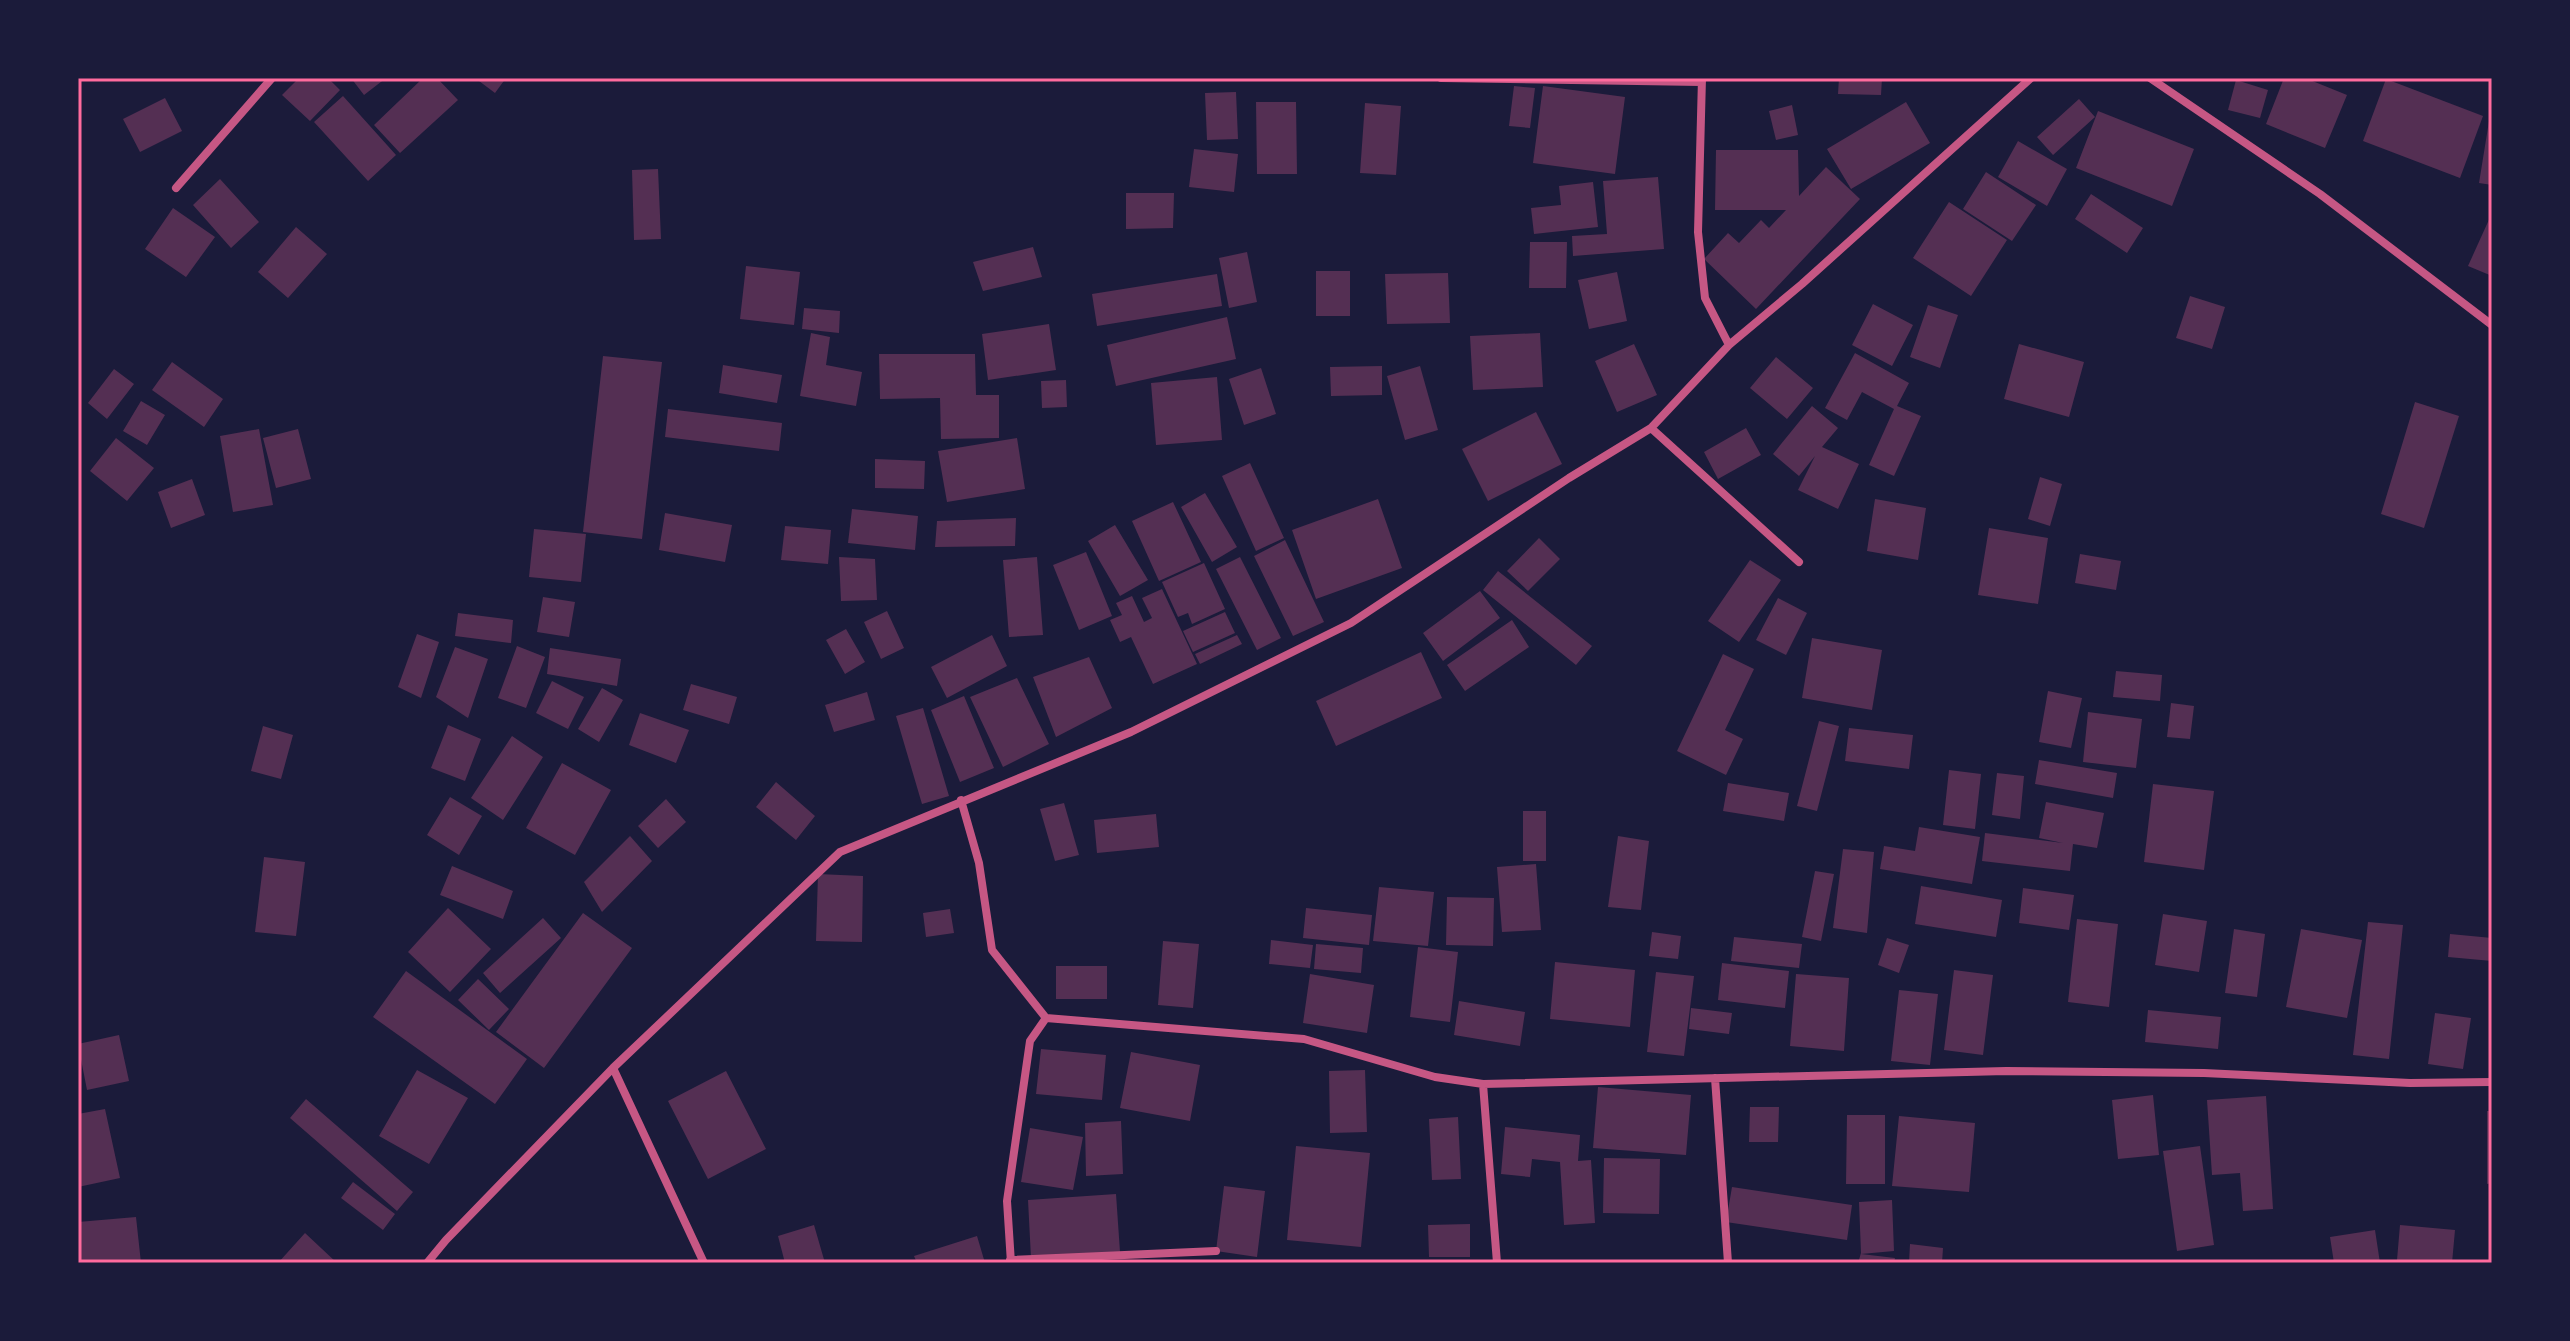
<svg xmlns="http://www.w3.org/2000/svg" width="2570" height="1341" font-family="'Archivo Narrow',sans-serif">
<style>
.building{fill:#542f53}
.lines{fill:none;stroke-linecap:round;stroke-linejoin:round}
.minor{stroke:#c65784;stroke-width:8}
.neatline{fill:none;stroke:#ff6b9d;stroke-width:3}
</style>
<rect width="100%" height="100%" fill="#1b1b3a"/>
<path class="building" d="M299,78H328L340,90L310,121L282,95Z
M351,78H386L364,95Z
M423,78H437L458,100L400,153L374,125Z
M475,78H506L495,93Z
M1839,78H1882L1881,95L1838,94Z
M2284,78H2305L2347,95L2325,148L2266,124Z
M2386,79L2483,116L2460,178L2363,141Z
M2236,80L2268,90L2260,118L2228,110Z
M1514,86L1535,88L1530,128L1509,126Z
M1543,86L1625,97L1615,174L1533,163Z
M1236,92L1238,139L1207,140L1205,93Z
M343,96L396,155L368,181L314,122Z
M165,98L182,131L140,152L123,119Z
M2079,99L2095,117L2053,155L2037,137Z
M1256,102H1296L1297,174H1257Z
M1906,102L1930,143L1851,189L1827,149Z
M1365,103L1401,106L1396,175L1360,173Z
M1792,105L1798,135L1776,140L1769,111Z
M2098,111L2194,149L2172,206L2076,168Z
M2490,115H2492V185L2479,183Z
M2018,141L2067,169L2047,206L1998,177Z
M1194,149L1238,154L1234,192L1189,187Z
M1716,150H1798L1799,196L1826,167L1860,199L1756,309L1704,259L1728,233L1739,243L1761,220L1769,228L1786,210H1715Z
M658,169L661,239L634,240L632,170Z
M1986,172L2036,205L2012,241L1963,209Z
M1658,177L1664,249L1573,256L1572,236L1607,234L1603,181Z
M220,179L259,222L231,248L193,205Z
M1593,182L1598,227L1534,234L1531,208L1561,205L1559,186Z
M1126,193H1174L1173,228L1126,229Z
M2091,194L2143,228L2127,253L2075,219Z
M1949,202L2007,240L1971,296L1913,258Z
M173,208L215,237L186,277L145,249Z
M2492,213V276L2468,266Z
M296,227L327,254L288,298L258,272Z
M1530,242H1567L1566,288H1529Z
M1033,247L1042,277L983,291L973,262Z
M1247,252L1257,302L1229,308L1219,258Z
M746,266L800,272L794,325L740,319Z
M1316,271H1350V316H1316Z
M1617,272L1627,321L1589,329L1578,280Z
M1448,273L1450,323L1387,324L1385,274Z
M1217,274L1222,306L1097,326L1092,294Z
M2190,296L2225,307L2212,349L2176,338Z
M1873,304L1913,325L1892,366L1852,345Z
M1928,305L1958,315L1940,368L1910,357Z
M804,308L840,311L839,333L802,329Z
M1227,317L1236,359L1116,386L1107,345Z
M1049,324L1056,370L988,380L982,334Z
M811,333L830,337L826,365L862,372L856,406L800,396Z
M1540,333L1543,387L1473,390L1470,336Z
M1634,344L1657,395L1617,412L1595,361Z
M2019,344L2084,362L2069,417L2004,399Z
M1855,353L1909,383L1897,406L1921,416L1894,476L1869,465L1894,409L1862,392L1847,420L1825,408Z
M879,354H975L976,395H999V438L941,439L940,398L880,399Z
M603,356L662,362L642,539L583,532Z
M1776,357L1813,388L1787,419L1750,388Z
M172,362L223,399L204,427L152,390Z
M723,365L782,375L777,403L719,393Z
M1382,366V395L1331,396L1330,367Z
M1420,366L1438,430L1405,440L1387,376Z
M1261,368L1276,414L1244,425L1229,379Z
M114,369L134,384L107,419L88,403Z
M1217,377L1222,440L1156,445L1151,383Z
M1066,380L1067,407L1042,408L1041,381Z
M141,401L165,415L147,445L123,431Z
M2415,402L2459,416L2424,528L2381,514Z
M1812,406L1838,428L1822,447L1859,464L1838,509L1798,490L1815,456L1799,476L1773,454Z
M668,409L782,423L779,451L665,437Z
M1536,412L1562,464L1488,501L1462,449Z
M1746,428L1761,455L1718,479L1704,452Z
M259,429L273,505L233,512L220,436Z
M298,429L311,479L276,488L263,438Z
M116,438L154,468L127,501L90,471Z
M1017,438L1025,489L947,502L938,451Z
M875,459L925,461L924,489L875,488Z
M1250,463L1284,538L1256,551L1222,476Z
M2040,477L2062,484L2050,526L2028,519Z
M192,479L205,515L171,528L158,492Z
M1205,493L1237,547L1212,562L1181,507Z
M1378,499L1402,568L1316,599L1292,530Z
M1875,499L1926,508L1918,560L1867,551Z
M1173,502L1201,562L1159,581L1132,521Z
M852,509L918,516L915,550L848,543Z
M665,513L732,525L725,562L659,550Z
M1016,518L1015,546L935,547L937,521Z
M1115,525L1148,580L1120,596L1088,541Z
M785,526L831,530L828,564L781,560Z
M1989,528L2048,538L2038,604L1978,595Z
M534,529L586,534L581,582L529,577Z
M1539,538L1560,559L1528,591L1507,571Z
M1285,540L1324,622L1293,636L1254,556Z
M1086,552L1112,616L1079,630L1053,565Z
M2080,554L2121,561L2116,590L2075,583Z
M839,557L875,559L877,600L841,601Z
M1037,557L1043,635L1009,637L1003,560Z
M1240,557L1281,638L1257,650L1216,569Z
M1750,560L1781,580L1739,642L1708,621Z
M1204,563L1225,609L1192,624L1188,613L1178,617L1162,582Z
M1498,571L1592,646L1576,665L1483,590Z
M1162,589L1197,664L1153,684L1131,637L1120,642L1110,620L1122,615L1116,603L1132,596L1144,622L1152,618L1142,598Z
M1480,591L1500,618L1443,661L1423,633Z
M543,597L575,602L569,637L537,632Z
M1778,598L1807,613L1786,655L1756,640Z
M887,611L904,648L881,659L864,622Z
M1225,612L1235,633L1193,652L1183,631Z
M458,613L513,620L511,643L455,636Z
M1512,620L1529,647L1465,691L1447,665Z
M846,629L865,662L845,674L826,640Z
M417,634L439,642L421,698L398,687Z
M992,635L1007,666L947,698L931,667Z
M1237,635L1242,644L1200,664L1195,654Z
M1812,638L1882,650L1872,710L1802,698Z
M517,646L545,657L526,708L498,698Z
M455,647L488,659L468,718L436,697Z
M550,648L621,659L617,686L547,674Z
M1421,652L1442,698L1336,746L1316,701Z
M1723,654L1754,669L1725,730L1743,739L1726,775L1677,751Z
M1089,657L1112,708L1056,737L1033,677Z
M2116,671L2162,675L2160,701L2113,697Z
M1017,678L1049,744L1003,767L970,697Z
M552,681L584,697L568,729L536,713Z
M691,684L737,697L729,724L683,710Z
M602,688L623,700L599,742L578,729Z
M2048,691L2082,698L2071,748L2039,742Z
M867,692L875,720L834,732L825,705Z
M964,696L994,768L960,782L931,710Z
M2171,703L2194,706L2190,739L2167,737Z
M923,708L949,796L922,804L896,716Z
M2088,712L2142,719L2136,768L2083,762Z
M640,713L689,730L676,763L629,745Z
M1819,721L1839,726L1817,811L1797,806Z
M448,725L481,739L465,781L431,768Z
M263,726L293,735L281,779L251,771Z
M1849,728L1913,735L1909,769L1845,761Z
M512,736L543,757L503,820L471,798Z
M2039,760L2117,773L2113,798L2035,784Z
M562,763L611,790L575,855L526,828Z
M1949,770L1981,774L1975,829L1943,825Z
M1997,773L2024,776L2020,819L1992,815Z
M776,782L815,816L796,840L756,807Z
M1728,783L1789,793L1784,821L1723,811Z
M2153,784L2214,791L2204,870L2144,862Z
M450,797L482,816L459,855L427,835Z
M666,799L686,822L658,848L638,826Z
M2046,802L2104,813L2097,848L2073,844L2070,871L1982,861L1985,833L2063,843L2039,838Z
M1064,803L1079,855L1055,861L1040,809Z
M1523,811H1546V861H1523Z
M1156,814L1159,847L1097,853L1094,820Z
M1919,827L1980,837L1972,884L1880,869L1884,846L1915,851Z
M630,836L652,861L602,912L584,882Z
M1618,836L1649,841L1641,910L1608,907Z
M1843,849L1874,852L1867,933L1833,928Z
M264,857L305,862L296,936L255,932Z
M1536,864L1541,930L1502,932L1497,867Z
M452,866L513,891L503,919L440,895Z
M1815,871L1834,874L1821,941L1802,937Z
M818,874L863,876L862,942L816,941Z
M1921,886L2002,900L1996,937L1915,924Z
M1379,887L1434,892L1428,946L1373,941Z
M2023,888L2074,895L2069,930L2019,923Z
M1447,897L1494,898L1493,946L1446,945Z
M448,908L491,949L450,992L408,952Z
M1306,908L1372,915L1369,945L1303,938Z
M950,909L954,933L926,937L923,913Z
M583,913L632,948L544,1068L496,1032Z
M2163,914L2207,921L2199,972L2155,965Z
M543,918L561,938L500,993L483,973Z
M2077,919L2118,924L2109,1007L2068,1002Z
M2368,922L2403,925L2389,1059L2353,1055Z
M2234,929L2265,934L2257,997L2225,993Z
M2301,929L2362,940L2347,1018L2286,1007Z
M1652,932L1681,936L1678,959L1649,956Z
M2450,934L2492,938V961L2448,957Z
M1734,937L1802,944L1799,968L1731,961Z
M1887,938L1909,945L1899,973L1878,965Z
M1271,940L1313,945L1310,968L1269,964Z
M1163,941L1199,944L1193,1008L1158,1005Z
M1316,944L1363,948L1361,973L1314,969Z
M1418,947L1458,952L1450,1022L1410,1017Z
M1555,962L1635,970L1630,1027L1550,1019Z
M1722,963L1789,971L1785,1008L1718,1000Z
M1056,966H1107V999H1056Z
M1954,970L1993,975L1983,1055L1944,1050Z
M406,971L527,1059L495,1104L373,1017Z
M1656,972L1694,976L1684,1056L1647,1052Z
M1310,974L1374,985L1367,1033L1303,1023Z
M1796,974L1849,978L1844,1051L1790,1046Z
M478,979L509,1009L489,1030L458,1000Z
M1899,990L1938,994L1930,1065L1891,1061Z
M1459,1001L1525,1012L1520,1046L1454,1035Z
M1691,1008L1732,1013L1729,1034L1689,1029Z
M2148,1010L2221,1017L2218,1049L2145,1042Z
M2435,1013L2471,1018L2463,1069L2428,1064Z
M119,1035L129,1081L87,1090L78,1044Z
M1041,1049L1106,1055L1102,1100L1036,1094Z
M1131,1052L1200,1065L1190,1121L1120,1108Z
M417,1070L468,1098L429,1164L379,1136Z
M1365,1070L1367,1132L1330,1133L1329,1071Z
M726,1071L766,1149L708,1179L668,1101Z
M1598,1087L1691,1095L1686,1155L1593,1148Z
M2153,1095L2159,1155L2118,1159L2112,1100Z
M2266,1096L2273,1209L2243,1211L2240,1173L2212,1175L2207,1100Z
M306,1099L413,1192L397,1211L290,1118Z
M1750,1107H1779L1778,1142H1749Z
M105,1109L120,1178L78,1187V1114Z
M2487,1111H2492V1183L2487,1184Z
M1847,1115H1885V1184H1846Z
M1899,1116L1975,1123L1969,1192L1892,1186Z
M1458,1117L1461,1179L1432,1180L1429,1119Z
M1121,1121L1123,1174L1086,1176L1085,1123Z
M1505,1127L1580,1135L1578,1161L1591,1160L1595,1223L1564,1225L1560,1162L1532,1159L1530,1177L1501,1174Z
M1030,1128L1083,1137L1073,1190L1021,1182Z
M1296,1146L1370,1153L1361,1247L1287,1240Z
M2200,1146L2214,1245L2177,1251L2163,1151Z
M1604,1158L1660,1159L1659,1214L1603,1213Z
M353,1182L395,1214L383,1230L341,1198Z
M1224,1186L1265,1191L1257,1257L1216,1251Z
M1732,1187L1852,1205L1847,1240L1726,1222Z
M1116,1194L1120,1252L1031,1258L1028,1200Z
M1892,1200L1894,1251L1861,1254L1895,1258L1894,1263H1858L1861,1253L1859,1202Z
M136,1217L141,1263H78V1222Z
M1470,1224V1257H1429L1428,1225Z
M814,1225L825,1263H785L778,1236Z
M2400,1225L2455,1230L2452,1263L2397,1260Z
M2375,1230L2380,1263H2334L2330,1237Z
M305,1233L337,1263H278Z
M977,1236L985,1263H917L914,1256Z
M1910,1244L1943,1248L1942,1263H1909Z"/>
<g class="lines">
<path class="minor" d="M1441,78L1701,82
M1702,78L1698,232L1705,298L1729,345
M2150,78L2320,194L2492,325
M176,188L272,78
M1651,428L1799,562
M961,800L979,863L992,950L1046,1018L1304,1039L1435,1077L1483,1084L2006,1071L2204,1073L2410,1083L2492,1082
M613,1068L704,1263
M1715,1078L1728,1263
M1483,1084L1497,1263
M1010,1260L1216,1251
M427,1263L446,1240L613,1068L840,852L1131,732L1351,623L1569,478L1651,428L1729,345L1802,284L2031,78
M1011,1263L1007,1201L1030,1041L1046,1018"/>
</g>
<rect width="2570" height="1341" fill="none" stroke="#1b1b3a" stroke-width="160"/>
<rect x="80" y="80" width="2410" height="1181" class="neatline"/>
</svg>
